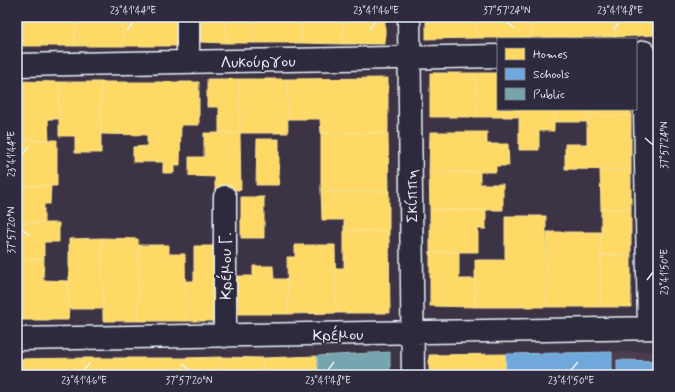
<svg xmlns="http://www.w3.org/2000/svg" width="675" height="392" font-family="Mynerve,sans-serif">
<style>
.built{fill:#4b3e4d}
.homes{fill:#ffd966;stroke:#f8e092}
.schools{fill:#6fa8dc;stroke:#93bee4}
.public{fill:#76a5af;stroke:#98bcc5}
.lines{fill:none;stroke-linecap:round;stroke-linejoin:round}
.minor-casing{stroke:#e8f1f8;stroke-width:25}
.minor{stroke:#2f2a3d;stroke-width:22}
.ticks{fill:none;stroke:#e8f1f8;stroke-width:1.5}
.labels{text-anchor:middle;stroke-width:4;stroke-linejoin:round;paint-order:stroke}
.street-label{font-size:16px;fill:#e8f1f8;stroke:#2f2a3d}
.neatline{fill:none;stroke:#e8f1f8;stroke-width:1.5}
.ticks-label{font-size:10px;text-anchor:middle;fill:#e8f1f8}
</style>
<rect width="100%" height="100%" fill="#3c3344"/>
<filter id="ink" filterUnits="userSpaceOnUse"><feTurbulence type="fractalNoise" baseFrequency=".025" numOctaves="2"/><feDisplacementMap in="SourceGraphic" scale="8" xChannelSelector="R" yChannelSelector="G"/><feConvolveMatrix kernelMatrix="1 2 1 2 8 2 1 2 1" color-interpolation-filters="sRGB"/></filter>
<g filter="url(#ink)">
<path class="built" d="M658,351V375H612V352Z"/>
<path class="homes" d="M17,17H75V46H17Z
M75,17H122L123,46H75Z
M122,17H177V46H123Z
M200,17H226V43L200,42Z
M226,17H255L254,43H226Z
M255,17H301V43H254Z
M301,17H343V44L301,43Z
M343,17H385V44H343Z
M426,17H477L476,38L426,39Z
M477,17H532V38H476Z
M532,17H615L616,37L532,38Z
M615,17H658V35L616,37Z
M430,73H475L476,117H430Z
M475,73H498V109H519V117H476Z
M388,78V133H321L320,119H288L287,79Z
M207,79H239L240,133H219V107H207Z
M239,79H287L288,133H240Z
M17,81L59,82V119H48L49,140H17Z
M59,82H101V153H75V136H59Z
M101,82H199V125H181L180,165H174V173H163V162H133V147L147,146V135L101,134Z
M519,109H554V131H539V150H519Z
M554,109H587L588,122H554Z
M587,109H631V116L587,115Z
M587,115L631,116V170L565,169V144H587Z
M430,132H487V144H508L509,166H496V172H429Z
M204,133H240L241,190H215V177L189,176V157H204Z
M321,133H388L389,191L321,192Z
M257,139H279V185H256Z
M17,140H57V186H17Z
M600,170H631V209H601Z
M429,172H480V184H503V210H430Z
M17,186H51L50,204H44V223H17Z
M389,191V231H344V220H322L321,192Z
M241,197H264V238H241Z
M601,209H631V255H601Z
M430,210H486V229H478V252H430Z
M505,216H546V307H475V260H505Z
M17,223H59V242H44V259H17Z
M344,231H389L390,313H336L335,268H344Z
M547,232H601V307H546Z
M102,238L138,239V321H103Z
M102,238L103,309H69V239Z
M138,245H169V254H185L186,321H138Z
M295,245H335L336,313L288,314L287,257H295Z
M194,246H218V321H186V281H194Z
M430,252H459V279H475V307L430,306Z
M601,255H631V307H601Z
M17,259H44L43,280L69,281V309L68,320H17Z
M253,266H273L274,279H288V314H238L237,276H253Z
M506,354V373L429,375V355Z
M317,356L319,375H263V358Z
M222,357L263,358V375H221Z
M222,357L221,375H182L183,358Z
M83,358H183L182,375H83Z
M83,358V375H17V359Z"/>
<path class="schools" d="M612,352V375H506V354Z
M617,360L658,361V375H617Z"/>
<path class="public" d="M390,352V375H319L317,356Z"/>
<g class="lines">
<g class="minor-casing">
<path id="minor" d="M409,17L413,375
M644,52L649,328
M188,62V17
M17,65L498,56
M225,197V336
M17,339L658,328"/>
</g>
<use href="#minor" class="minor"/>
</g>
</g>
<path class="ticks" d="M507,22L514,28M127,30L133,22M370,30L376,22M613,30L620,22M645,138L653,145M22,154L28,147M22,230L30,236M647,280L653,272M181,364L189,370M84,370L91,362M328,370L334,362M571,370L578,362"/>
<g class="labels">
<g class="street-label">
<text transform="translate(258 61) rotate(-1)" y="6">Λυκούργου</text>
<text transform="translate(411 196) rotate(-91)" y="6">Σκίππη</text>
<text transform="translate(225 266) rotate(-90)" y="6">Κρέμου Γ.</text>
<text transform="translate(338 334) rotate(-1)" y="6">Κρέμου</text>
</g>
</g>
<rect width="675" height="392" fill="none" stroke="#2f2a3d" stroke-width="44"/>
<rect x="497" y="38" width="140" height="72" fill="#2f2a3d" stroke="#797a88"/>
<rect x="505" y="48" width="20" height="12" fill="#ffd966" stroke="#797a88"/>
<text x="533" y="58" font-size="12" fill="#e8f1f8">Homes</text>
<rect x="505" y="68" width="20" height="12" fill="#6fa8dc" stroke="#797a88"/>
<text x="533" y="78" font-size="12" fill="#e8f1f8">Schools</text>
<rect x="505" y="88" width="20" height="12" fill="#76a5af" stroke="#797a88"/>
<text x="533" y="98" font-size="12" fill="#e8f1f8">Public</text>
<rect x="22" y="22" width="631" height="348" class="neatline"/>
<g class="ticks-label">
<text x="133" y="14">23°41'44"E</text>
<text x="376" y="14">23°41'46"E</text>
<text x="507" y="14">37°57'24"N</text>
<text x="620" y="14">23°41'48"E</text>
<text transform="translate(664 145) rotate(-90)" y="4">37°57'24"N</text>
<text transform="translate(11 154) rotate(-90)" y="4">23°41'44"E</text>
<text transform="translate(11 230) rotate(-90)" y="4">37°57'20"N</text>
<text transform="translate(664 272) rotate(-90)" y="4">23°41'50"E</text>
<text x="84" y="384">23°41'46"E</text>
<text x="189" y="384">37°57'20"N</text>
<text x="328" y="384">23°41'48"E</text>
<text x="571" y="384">23°41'50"E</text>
</g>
</svg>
